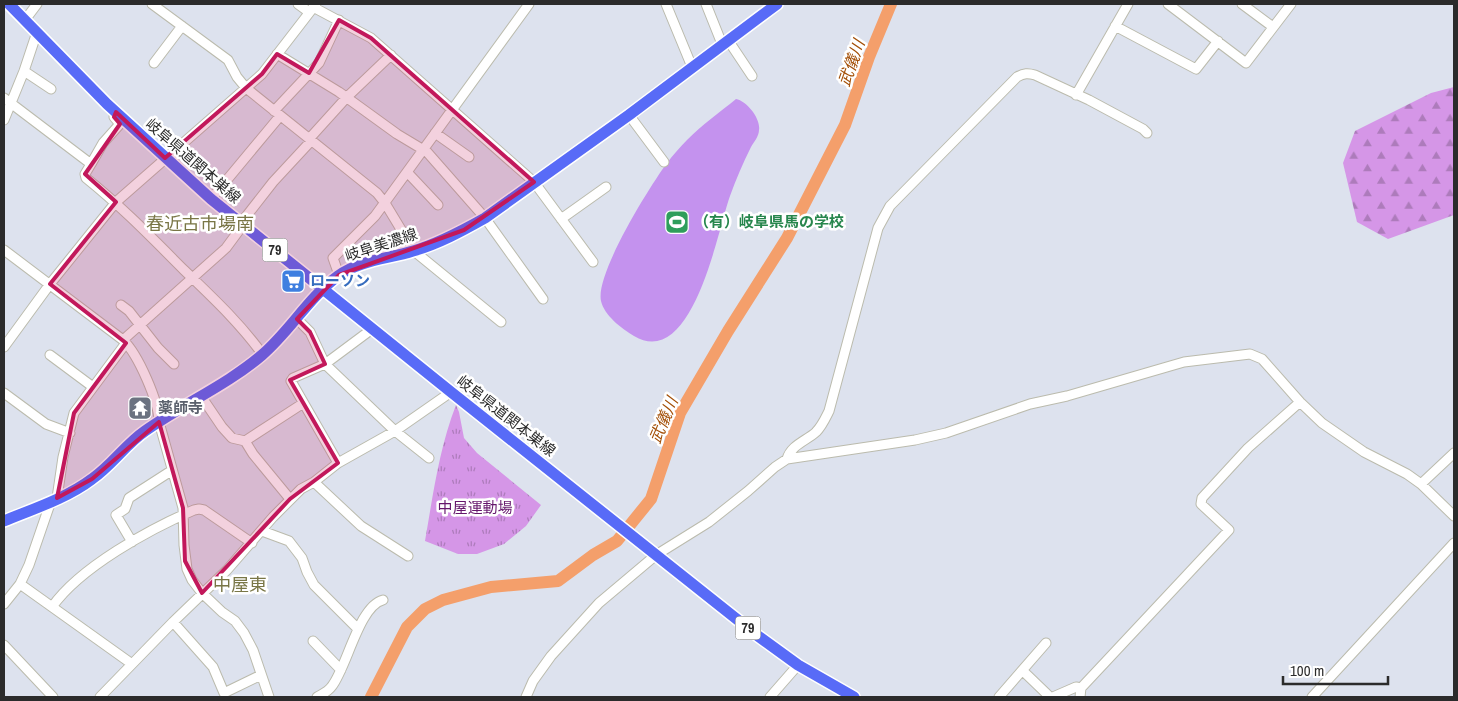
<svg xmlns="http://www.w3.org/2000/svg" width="1458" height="701" font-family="'Archivo Narrow','Noto Sans JP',sans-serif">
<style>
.grass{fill:url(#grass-tufts)}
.forest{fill:url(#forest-firs)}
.pitch{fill:#c492ee}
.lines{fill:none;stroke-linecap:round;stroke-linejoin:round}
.river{stroke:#f49f6b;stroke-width:12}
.minor-casing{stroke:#bbbbad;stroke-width:11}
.major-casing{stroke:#fff;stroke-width:14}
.minor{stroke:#fff;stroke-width:9}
.major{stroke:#586bf7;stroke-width:11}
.marked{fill:#c2185b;fill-opacity:0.2;stroke:#c2185b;stroke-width:4;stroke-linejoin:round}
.labels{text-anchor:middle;stroke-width:5;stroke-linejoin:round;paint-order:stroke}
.shield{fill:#fff;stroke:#6b6b6b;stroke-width:1}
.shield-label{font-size:14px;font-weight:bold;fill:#2b2b2b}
.street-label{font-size:15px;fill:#2b2b2b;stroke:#fff}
.leisure-label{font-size:15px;font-weight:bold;fill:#27864d;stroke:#fff;text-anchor:start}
.shop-label{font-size:15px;font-weight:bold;fill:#366cbe;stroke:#fff;text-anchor:start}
.worship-label{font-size:15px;font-weight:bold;fill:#5b616d;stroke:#fff;text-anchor:start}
.park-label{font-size:15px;fill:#65176c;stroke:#fff}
.water-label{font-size:16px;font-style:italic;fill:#a34f07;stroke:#fff}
.quarter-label{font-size:18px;fill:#797646;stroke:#fff}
</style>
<defs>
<pattern id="grass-tufts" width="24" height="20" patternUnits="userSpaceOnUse" patternTransform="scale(1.25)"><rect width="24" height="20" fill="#d596e7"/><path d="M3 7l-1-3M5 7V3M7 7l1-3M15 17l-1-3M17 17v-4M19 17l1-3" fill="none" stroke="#ad7bbb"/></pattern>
<pattern id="forest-firs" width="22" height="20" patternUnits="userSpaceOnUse" patternTransform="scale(1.25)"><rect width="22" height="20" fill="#d596e7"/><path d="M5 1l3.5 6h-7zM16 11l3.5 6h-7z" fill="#ad7bbb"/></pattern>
</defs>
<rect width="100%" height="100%" fill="#dde2ee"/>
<path class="grass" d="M456,405L459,412L464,438L477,453L541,505L526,526L504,544L477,554H458L425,541C433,495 439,449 456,405Z"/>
<path class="forest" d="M1454,87V215L1388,239L1357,222L1343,163L1355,131L1431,93Z"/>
<path class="pitch" d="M736,99C747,101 761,119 759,130C759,136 754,142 751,147C743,163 736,179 730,196C718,229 693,371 634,336C622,329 604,315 601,301C595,274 650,186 667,163C673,155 680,147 687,140C702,125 720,112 736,99Z"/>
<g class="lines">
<path class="river" d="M371,697L407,627L425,609L443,600L491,587L558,581L593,555L617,541L651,499L680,413L728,331L787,238L845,125L869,57L891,4"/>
<g class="minor-casing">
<path id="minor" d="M152,4L228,60L237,77L246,88L377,193L385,203L414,251L501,322
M298,4L309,12
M666,4L692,67
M706,4L722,44
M1168,4L1246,63L1291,4
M1242,4L1273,27
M313,7L371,38L534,182L593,262
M25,20L37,4
M1115,26L1196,69L1218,41
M728,40L752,76
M277,54L339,92L397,134L427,152L485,218L543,299
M154,63L182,26
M24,71L51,89
M1076,95L1128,4
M4,98L91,164L85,174L86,178C121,206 152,238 184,270C212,297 240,323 263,355
M274,111L319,63L339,20
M629,115L664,162
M4,120L24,71L37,32
M435,133L469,157
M309,139L347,97L391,55
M91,164L103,143L120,124L114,117L115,113
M407,172L438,205
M211,199L280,116
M561,219L606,187
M241,223L273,182L311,141
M4,250L123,340C138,354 159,402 159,422L183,508L184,545L187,569L192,580L202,593L222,612L235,621L244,633L253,650L269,697
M339,275L333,258L375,216L529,4
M121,305L129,311L158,348L174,364
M297,319L310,332L325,364L293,378L291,381L338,463
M372,329L325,364L395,431L429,458
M123,340L226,248L243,225
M4,347L50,284L116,202L262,74L316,4
M50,355L93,387
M4,393L46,424L70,433
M201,396L222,427L232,438L245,441L253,454L290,499
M245,441L302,404
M787,459C791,445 806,441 816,432C822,426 825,419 829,411L878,228L890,206L1017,77C1024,73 1028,73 1035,75L1089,100L1143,129L1147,133
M314,482L361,526L408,556
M1421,484L1454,453
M57,498L63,457L74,413L126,343
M262,531L289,541L302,558L307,572L314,585L358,629
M132,542L116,515L125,509L129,498L171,471
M20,584L132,664
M4,604L20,584L29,565L51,501
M52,607C80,567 150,529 194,510L199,509L204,510L252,543
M173,622L213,667L224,693L261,675
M313,641L341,670
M4,645L53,697
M1023,671L1050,697
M100,697L173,622L227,570L273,517L301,489L314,482L338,463L395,431L451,392
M317,697C322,694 328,692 332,686C347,667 359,606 383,600
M526,697L533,681L551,656L599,603L656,555L709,522L748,491L775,467L787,459L915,440L946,433L1030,404L1067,396L1184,362L1250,354L1262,359L1300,402L1322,423L1364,452L1407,474L1421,484L1454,516
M770,697L798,665
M999,697L1046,643
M1053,697L1076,687L1081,688
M1080,697L1081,688L1229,530L1201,504L1202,498L1248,448L1300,402
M1312,697L1454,543"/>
</g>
<g class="major-casing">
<path id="major" d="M9,4L107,104L211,199L451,392L758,636L798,665L854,697
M4,521C33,509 67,498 92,479C112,465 126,444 145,431C183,404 227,385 262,355C290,331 309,297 338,276C360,260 388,259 413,251C438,244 462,231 485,218L629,115L777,4"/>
</g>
<use href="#minor" class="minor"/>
<use href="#major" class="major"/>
</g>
<path class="marked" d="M339,20L371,38L534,182L464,230L339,275L297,319L310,332L325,364L290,380L338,463L290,499L202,593L185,561L183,508L159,422L92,479L57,498L74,413L126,343L50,284L116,202L85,174L120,124L114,117L116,112L165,158L262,74L277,54L309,73Z"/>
<defs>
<g id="stadium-square" transform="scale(1.25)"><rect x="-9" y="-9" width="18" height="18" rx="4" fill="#2e9e5b" stroke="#fff"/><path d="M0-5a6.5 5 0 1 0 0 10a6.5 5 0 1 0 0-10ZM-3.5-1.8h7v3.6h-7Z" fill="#fff"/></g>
<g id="supermarket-square" transform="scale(1.25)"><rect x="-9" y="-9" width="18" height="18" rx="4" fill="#3f7fe0" stroke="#fff"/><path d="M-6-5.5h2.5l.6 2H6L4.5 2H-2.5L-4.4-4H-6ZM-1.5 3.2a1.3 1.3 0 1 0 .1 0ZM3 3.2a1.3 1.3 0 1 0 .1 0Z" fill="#fff"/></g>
<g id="temple-square" transform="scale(1.25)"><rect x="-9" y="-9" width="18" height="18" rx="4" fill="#6b7280" stroke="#fff"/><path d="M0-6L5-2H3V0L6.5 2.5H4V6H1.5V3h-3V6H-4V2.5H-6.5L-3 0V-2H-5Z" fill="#fff"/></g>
</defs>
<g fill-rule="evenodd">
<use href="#stadium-square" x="677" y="222"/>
<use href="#supermarket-square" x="293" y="281"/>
<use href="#temple-square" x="140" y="408"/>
</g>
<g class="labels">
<g class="shield">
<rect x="262.5" y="238.5" width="25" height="23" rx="4"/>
<rect x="735.5" y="616.5" width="25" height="23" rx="4"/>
</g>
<g class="shield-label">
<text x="275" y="255">79</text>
<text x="748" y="633">79</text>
</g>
<g class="street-label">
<text transform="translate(193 161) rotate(41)" y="5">岐阜県道関本巣線</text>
<text transform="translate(381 245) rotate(-18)" y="5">岐阜美濃線</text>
<text transform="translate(506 416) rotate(38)" y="5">岐阜県道関本巣線</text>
</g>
<g class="leisure-label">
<text x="694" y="227">（有）岐阜県馬の学校</text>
</g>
<g class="shop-label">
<text x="310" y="286">ローソン</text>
</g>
<g class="worship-label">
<text x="158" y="413">薬師寺</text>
</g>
<g class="park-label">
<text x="475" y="513">中屋運動場</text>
</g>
<g class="water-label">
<text transform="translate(851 63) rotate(-70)" y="6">武儀川</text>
<text transform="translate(663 420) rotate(-67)" y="6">武儀川</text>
</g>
<g class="quarter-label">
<text x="200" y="230">春近古市場南</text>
<text x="240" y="591">中屋東</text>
</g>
</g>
<rect width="1458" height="701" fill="none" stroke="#2b2b2b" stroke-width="10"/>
<path d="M1283 676v8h105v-8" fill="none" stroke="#2b2b2b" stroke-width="2.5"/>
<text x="1290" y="676" font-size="15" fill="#2b2b2b" stroke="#ffffff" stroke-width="4" paint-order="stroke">100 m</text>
</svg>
